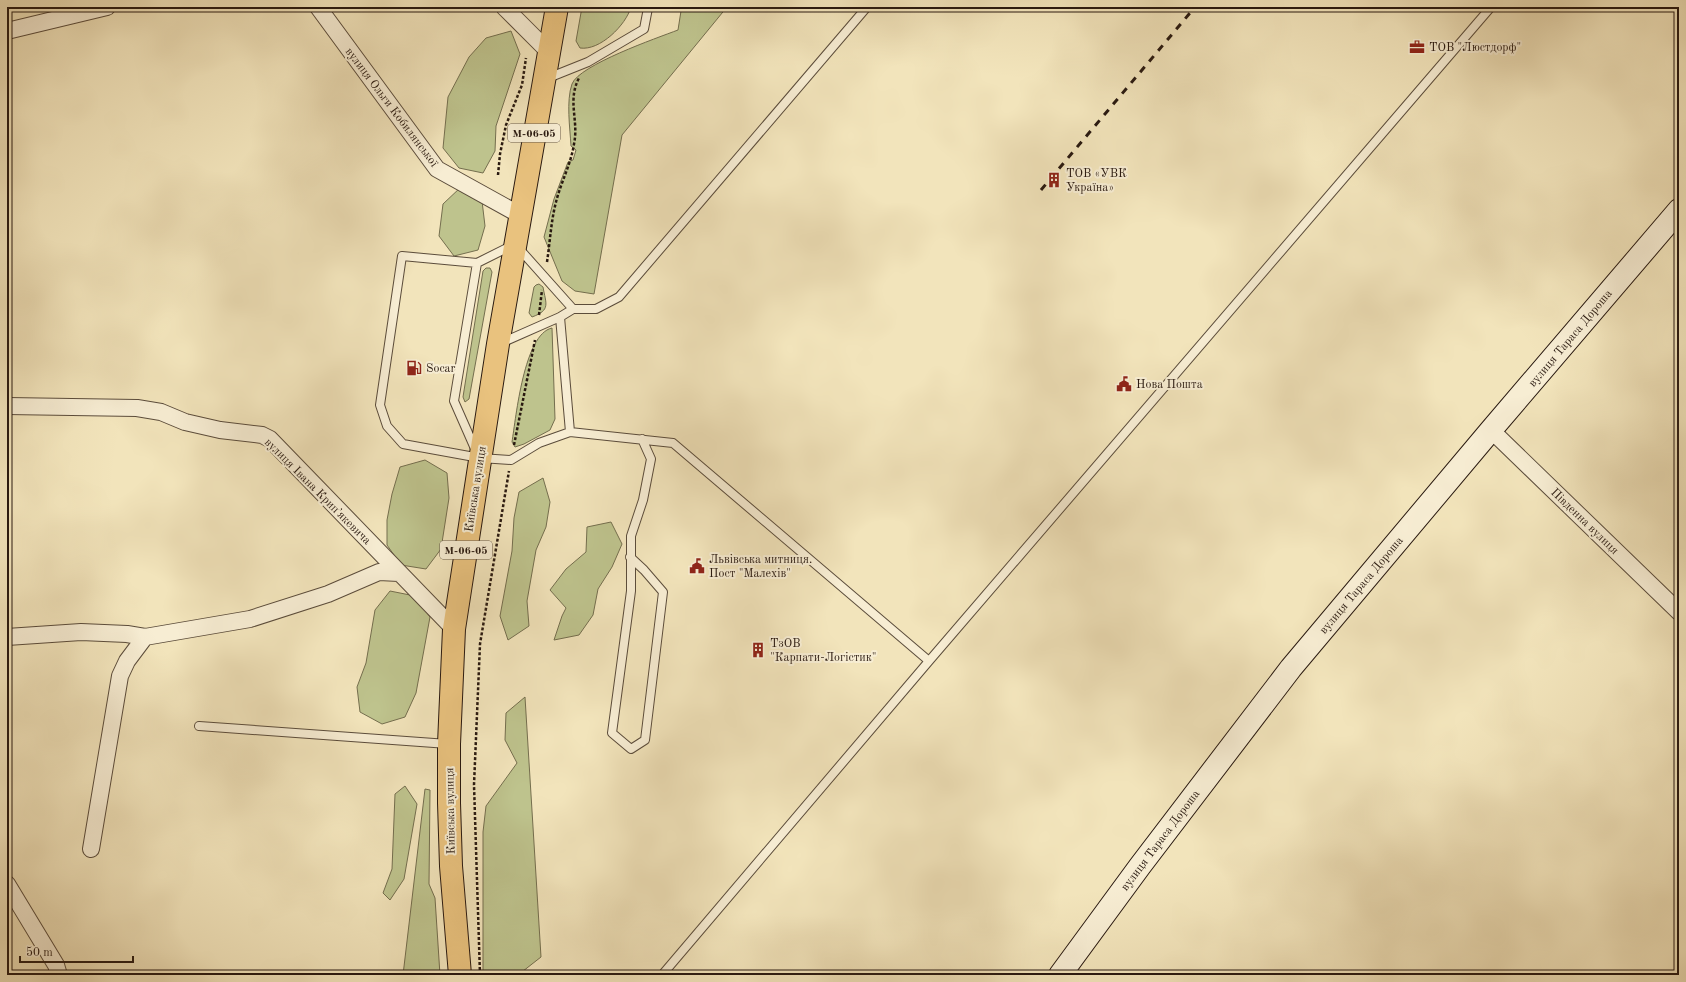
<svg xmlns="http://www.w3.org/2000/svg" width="1686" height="982" font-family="'Old Standard TT',serif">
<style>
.green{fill:#bec38d;stroke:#746e4e}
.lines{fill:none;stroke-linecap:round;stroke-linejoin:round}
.lane-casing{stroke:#5b4c3b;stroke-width:10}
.street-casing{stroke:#5b4c3b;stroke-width:18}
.secondary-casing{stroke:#291910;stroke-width:24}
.highway-casing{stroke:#291910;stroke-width:24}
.path{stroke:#291910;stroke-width:2.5;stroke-dasharray:3 2;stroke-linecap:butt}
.lane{stroke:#f7edd3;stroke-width:8}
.street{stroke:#f7edd3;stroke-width:16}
.secondary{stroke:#f7edd3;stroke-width:22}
.highway{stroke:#e9c27e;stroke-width:22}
.rail{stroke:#291910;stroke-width:3;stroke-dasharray:7 7;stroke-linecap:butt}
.labels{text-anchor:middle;stroke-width:4;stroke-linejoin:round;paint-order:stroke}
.shield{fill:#f7edd3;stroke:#67594a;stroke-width:1}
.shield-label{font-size:11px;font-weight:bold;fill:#291910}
.poi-label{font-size:12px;fill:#291910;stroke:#f7edd3;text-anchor:start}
.street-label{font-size:12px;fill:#291910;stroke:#f7edd3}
</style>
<rect width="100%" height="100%" fill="#f2e4bb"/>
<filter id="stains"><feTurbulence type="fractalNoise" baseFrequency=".005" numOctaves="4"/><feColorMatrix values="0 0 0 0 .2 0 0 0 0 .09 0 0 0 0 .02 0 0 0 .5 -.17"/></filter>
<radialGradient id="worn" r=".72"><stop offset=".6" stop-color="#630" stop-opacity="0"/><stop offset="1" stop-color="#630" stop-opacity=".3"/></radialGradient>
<path class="green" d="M582,7H631C626,25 600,51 580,48L576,41Z
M706,7H727L622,135L594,294L575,291L562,281L544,237L554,199L568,162L573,160L576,150L571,146C570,128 566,101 572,84C579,65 657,38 678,30L681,11H705Z
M511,31L520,54L496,126L495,151L483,173L459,168L443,148L448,97L469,57L486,38Z
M461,187L482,201L485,226L478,250L454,256L439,236L443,204Z
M486,268H490L492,272L469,399L465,402L463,397L483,271Z
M536,285L539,284L543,287C546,304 551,310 532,317L529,313L534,287Z
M552,328L555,419L550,430L524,444L515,447L512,442C516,417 524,334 552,328Z
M425,460L447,473L449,498L441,549L426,569L401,565L387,545V520L392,494L400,467Z
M543,478L550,502L546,527L536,550L527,601L529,626L508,640L500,616L512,551L514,518L519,492Z
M611,522L622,544L612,567L598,589L593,615L579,635L554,640L562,616L566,608L550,590L566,569L586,552L587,527Z
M390,591L415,596L430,617L416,693L405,717L382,724L360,712L357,687L366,663L375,610Z
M525,697L541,957L518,975H483V832L486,806L517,763L505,740L506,713Z
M405,786L417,804L404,879L390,900L383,893L392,869L395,794Z
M425,789L430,790L429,884L435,898L440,975H403Z"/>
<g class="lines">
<g class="lane-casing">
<path id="lane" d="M548,78L588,62L644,29L648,8
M477,263L402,256L380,405L387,426L403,444L480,458L511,460L539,443L570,432L673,443L929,661
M560,317L570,432
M501,343L560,317L573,309H596L619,297L867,7
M476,451L454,401L477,263L515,244L573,309
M630,557L644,570L663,592L645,740L631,749L612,733L631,591V536L643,500L651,459L642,439
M199,726L448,744
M662,975L929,661L1491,7"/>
</g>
<g class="street-casing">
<path id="street" d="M318,7L437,169L520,215
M504,7L549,52
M7,31L107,7
M7,406L137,408L161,412L185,422L220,430L262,435L270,439L454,629
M1491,430L1679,612
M7,637L81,632L127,634L145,637L250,619L328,594L379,572L399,573
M91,849L120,676L127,661L145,637
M7,884L56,965L59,975"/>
</g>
<g class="secondary-casing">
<path id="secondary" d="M1060,975L1140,866L1291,668L1491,430L1679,210"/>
</g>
<g class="highway-casing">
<path id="highway" d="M460,975L451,866L449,803V744L454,629L498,344L557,7"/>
</g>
<path class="path" d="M498,175L500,154L506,125L522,85L526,58
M547,262C550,242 551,221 556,202C561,182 571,164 574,144C579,120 567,101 579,78
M539,315L542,290
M514,445L535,340
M480,975L474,785L480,644L509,471"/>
<use href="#lane" class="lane"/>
<use href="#street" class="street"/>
<use href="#secondary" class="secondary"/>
<use href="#highway" class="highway"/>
<path class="rail" d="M1041,190L1195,7"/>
</g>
<defs>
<g id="office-bare" transform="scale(1.2)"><path d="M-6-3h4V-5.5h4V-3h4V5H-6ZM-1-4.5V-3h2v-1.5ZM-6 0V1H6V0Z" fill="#8f2418" stroke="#f7edd3" stroke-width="2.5" paint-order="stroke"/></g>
<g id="building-bare" transform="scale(1.2)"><path d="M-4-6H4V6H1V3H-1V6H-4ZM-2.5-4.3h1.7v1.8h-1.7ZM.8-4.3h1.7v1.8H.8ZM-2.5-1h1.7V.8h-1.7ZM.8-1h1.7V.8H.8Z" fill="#8f2418" stroke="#f7edd3" stroke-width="2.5" paint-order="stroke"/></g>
<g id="fuel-bare" transform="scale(1.2)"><path d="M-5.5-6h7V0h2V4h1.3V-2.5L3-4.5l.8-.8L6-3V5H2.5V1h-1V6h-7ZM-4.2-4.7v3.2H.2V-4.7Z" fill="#8f2418" stroke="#f7edd3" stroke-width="2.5" paint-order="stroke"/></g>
<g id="civic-bare" transform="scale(1.2)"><path d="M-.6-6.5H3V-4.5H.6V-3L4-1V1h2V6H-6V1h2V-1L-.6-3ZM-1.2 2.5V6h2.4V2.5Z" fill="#8f2418" stroke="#f7edd3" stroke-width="2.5" paint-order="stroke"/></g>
</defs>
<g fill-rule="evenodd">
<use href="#office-bare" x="1417" y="47"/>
<use href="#building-bare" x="1054" y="180"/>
<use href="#fuel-bare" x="414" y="368"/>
<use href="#civic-bare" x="1124" y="384"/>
<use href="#civic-bare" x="697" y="566"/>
<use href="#building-bare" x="758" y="650"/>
</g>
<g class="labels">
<g class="shield">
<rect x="508" y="124" width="52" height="18" rx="3"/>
<rect x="440" y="541" width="52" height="18" rx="3"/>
</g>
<g class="shield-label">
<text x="534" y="137">М-06-05</text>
<text x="466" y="554">М-06-05</text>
</g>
<g class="poi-label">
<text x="1429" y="51">ТОВ "Люстдорф"</text>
<text x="1066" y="177">ТОВ «УВК<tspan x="1066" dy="14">Україна»</tspan></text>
<text x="426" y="372">Socar</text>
<text x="1136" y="388">Нова Пошта</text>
<text x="709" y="563">Львівська митниця.<tspan x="709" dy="14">Пост "Малехів"</tspan></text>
<text x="770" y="647">ТзОВ<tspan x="770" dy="14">"Карпати-Логістик"</tspan></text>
</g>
<g class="street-label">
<text transform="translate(392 107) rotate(53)" y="4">вулиця Ольги Кобилянської</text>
<text transform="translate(1570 338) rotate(-50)" y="4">вулиця Тараса Дороша</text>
<text transform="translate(475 489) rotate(-81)" y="4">Київська вулиця</text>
<text transform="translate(318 491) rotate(45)" y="4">вулиця Івана Крипʼякевича</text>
<text transform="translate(1585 521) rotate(44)" y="4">Південна вулиця</text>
<text transform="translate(1361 585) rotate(-50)" y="4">вулиця Тараса Дороша</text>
<text transform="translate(450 811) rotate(-91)" y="4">Київська вулиця</text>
<text transform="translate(1160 840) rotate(-53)" y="4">вулиця Тараса Дороша</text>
</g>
</g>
<rect width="1686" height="982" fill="none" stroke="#f2e4bb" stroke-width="24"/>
<rect x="8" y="8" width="1670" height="966" fill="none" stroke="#291910" stroke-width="2"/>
<rect x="12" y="12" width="1662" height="958" fill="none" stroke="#291910"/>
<path d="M20 956v6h113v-6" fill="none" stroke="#291910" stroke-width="2"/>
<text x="26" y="956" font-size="12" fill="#291910" stroke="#f7edd3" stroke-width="3" paint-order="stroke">50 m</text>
<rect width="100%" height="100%" filter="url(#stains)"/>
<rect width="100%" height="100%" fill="url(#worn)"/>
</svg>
